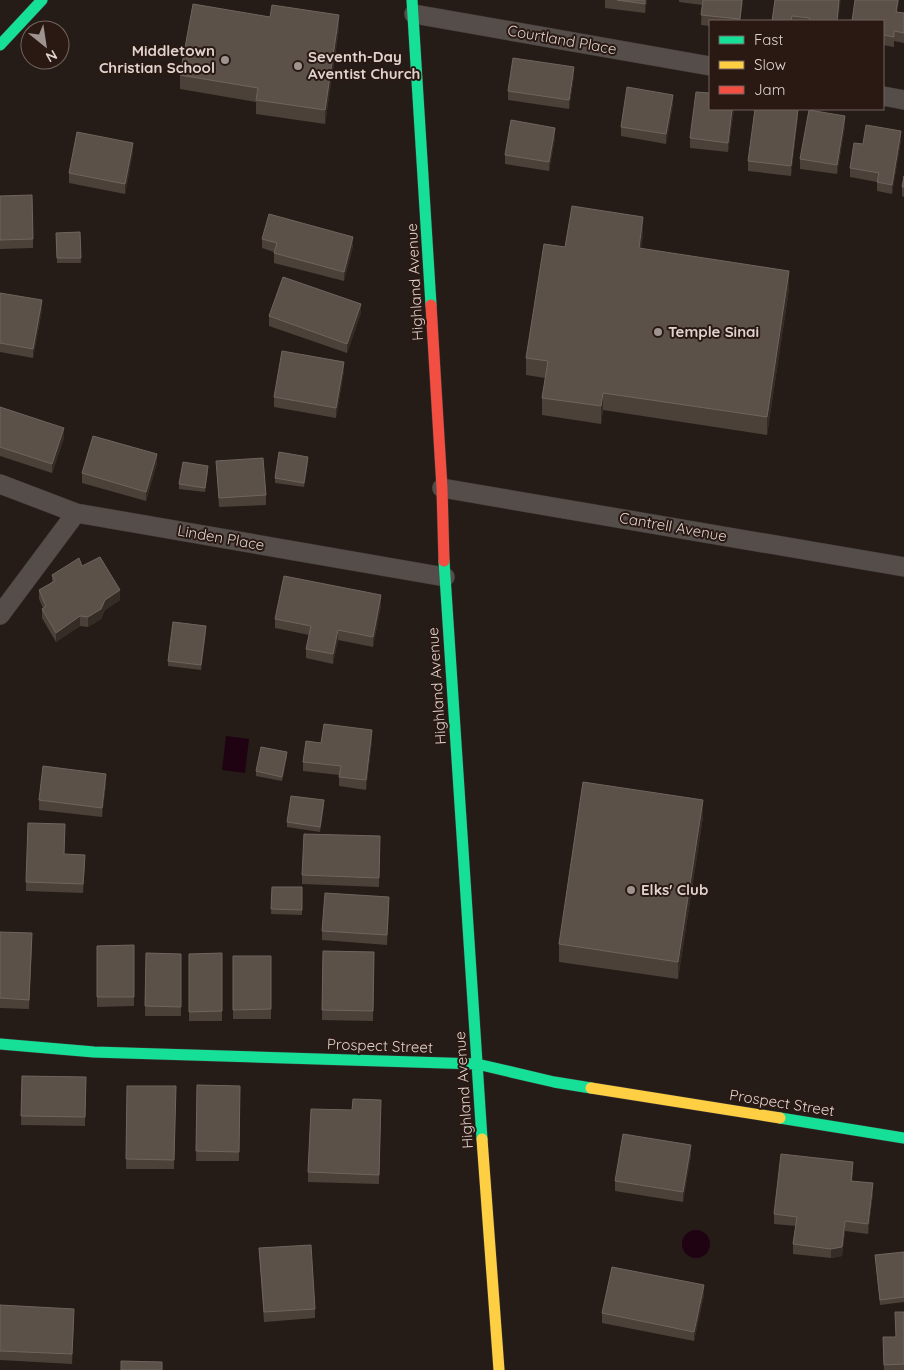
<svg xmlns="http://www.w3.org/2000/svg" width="904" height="1370" font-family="Quicksand,sans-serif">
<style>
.water{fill:#1f0312}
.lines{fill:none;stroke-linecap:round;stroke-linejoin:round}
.street-casing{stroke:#3f3835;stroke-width:20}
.fast-casing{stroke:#3f3835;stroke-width:12}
.slow-casing{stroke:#3f3835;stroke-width:12}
.jam-casing{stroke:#3f3835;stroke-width:12}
.street{stroke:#544d4a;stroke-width:19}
.fast{stroke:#16e098;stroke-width:11}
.slow{stroke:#ffcf43;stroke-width:11}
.jam{stroke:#f24e42;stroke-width:11}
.wall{fill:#4b4139}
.shaded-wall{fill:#352c25}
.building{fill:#5b5149;stroke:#70655e}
.poi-dot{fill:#9e938f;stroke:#2a1913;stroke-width:2}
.labels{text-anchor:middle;stroke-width:4;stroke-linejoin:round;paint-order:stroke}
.street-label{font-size:15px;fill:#dfd3cf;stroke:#2a1913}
.poi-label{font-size:15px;font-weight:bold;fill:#dfd3cf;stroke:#2a1913;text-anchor:start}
</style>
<rect width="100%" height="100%" fill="#251c18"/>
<path class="water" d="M226,736L249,739L245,773L222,770Z
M682 1244a14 14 0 1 1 28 0a14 14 0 1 1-28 0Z"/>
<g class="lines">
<g class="street-casing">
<path id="street" d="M414,14L710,66
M883,96L904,100
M0,484L76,513L445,577
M442,488L904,567
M0,615L76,513"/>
</g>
<g class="fast-casing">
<path id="fast" d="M412,0L431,305
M0,45L42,0
M444,561L482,1139
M0,1044L94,1052L477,1064L554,1082L591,1088
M780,1118L904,1138"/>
</g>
<g class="slow-casing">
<path id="slow" d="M591,1088L780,1118
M482,1139L499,1370"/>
</g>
<g class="jam-casing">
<path id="jam" d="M431,305L442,488L444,561"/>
</g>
<use href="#street" class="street"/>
<use href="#fast" class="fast"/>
<use href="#slow" class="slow"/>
<use href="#jam" class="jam"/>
</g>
<path class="wall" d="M605,0H647L645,13L605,8Z
M679,0H743L740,21H710V26L701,25L702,5L679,2Z
M775,0L838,21H772Z
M899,0L897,12L904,13V43L894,41V47L883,45V21Z
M339,28L325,124L256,114V102L180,89V75Z
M574,76L569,109L508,100V91Z
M673,104L666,144L621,136V127Z
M710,109H734L728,152L690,148V138Z
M798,116L791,176L748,171V161Z
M845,126L837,174L800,169V159Z
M555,138L549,171L505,164V155Z
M901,140L892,194L877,191V182L850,177V168L863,144Z
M133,152L125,194L69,183V173Z
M904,176V197L902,196V187Z
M0,196L33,239V248L0,249Z
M80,232L81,263H57L56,233Z
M643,234L641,249L789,289L767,435L603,410L601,424L542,415V398L545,378L526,375V358L565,247Z
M262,239L353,246L344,281L274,263V252L262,248Z
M0,293L42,310L33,358L0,352Z
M361,313L347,353L269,326V316Z
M344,371L336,418L274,407V397Z
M0,407L64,438L52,473L0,456Z
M216,461L266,495V505L219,507Z
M308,462L304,487L275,483V478Z
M157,463L146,501L82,483V473Z
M208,471L205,492L179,489V484Z
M82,566L120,600L105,610L101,619L88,627L80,626L56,642L42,618V609L43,608L39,599V590L52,582V575Z
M381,605L373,647L338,640L333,664L306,658V649L309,635L275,628V619Z
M206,631L201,670L168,666V661Z
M372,740L366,790L339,786V775L303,771V762L321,743Z
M287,757L282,781L256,776V771Z
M106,783L102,817L39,810V800Z
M324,805L320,832L287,827V822Z
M703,817L678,979L559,962V944Z
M380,836L379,887L302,884V875Z
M85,864L83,893L26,891V882Z
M272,887H302V915L271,914Z
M389,906L387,945L322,940V931Z
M0,932L32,943L29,1009L0,1008Z
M134,945V1006L97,1007V946Z
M323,951L374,952L373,1021L322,1020Z
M146,953L181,954V1016H145Z
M222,953V1021H189V954Z
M233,956H271V1019H233Z
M22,1076L86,1077L85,1126L21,1125Z
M197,1085L240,1086L239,1161H196Z
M127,1086H176L174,1169H126Z
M381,1100L379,1184L308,1182V1172L352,1110Z
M691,1155L683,1202L615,1191V1181Z
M853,1171L852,1181L873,1193L868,1234L845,1231L842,1256L831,1258L793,1254V1244L796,1226L774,1224V1214Z
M259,1248L315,1309V1318L264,1322Z
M904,1252V1302L880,1305L875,1255Z
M704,1295L694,1341L602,1323V1313Z
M0,1305L74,1319L72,1364L0,1360Z
M904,1312V1370H884L883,1337H895Z"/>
<path class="shaded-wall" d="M645,0H647L645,13Z
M742,0H743L740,21Z
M839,0H841L838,21H837Z
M898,0H899L896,21V12Z
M339,15V28L325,124V110Z
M574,67V76L569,109V100Z
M673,95V104L666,144V134Z
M732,109H734L728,152V143Z
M798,109V116L791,176V166Z
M845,116V126L837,174V165Z
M555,128V138L549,171V162Z
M901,131V140L892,194V185Z
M133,143V152L125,194V184Z
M643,217V234L639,266V248Z
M353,237V246L344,281V272Z
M789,271V289L767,435V417Z
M42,300V310L33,358V349Z
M361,304V313L347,353V344Z
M344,362V371L336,418V408Z
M603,393V410L601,424V406Z
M64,428V438L52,473V464Z
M157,454V463L146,501V492Z
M308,457V462L304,487V483Z
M120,590V600L105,610L101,619L88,627V617L105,600Z
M381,595V605L373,647V637Z
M80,616V626L56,642V633Z
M206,626V631L201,670V665Z
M338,630V640L333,664V654Z
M372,730V740L366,790V780Z
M287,752V757L282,781V777Z
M106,774V783L102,817V808Z
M703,800V817L678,979V962Z
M389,897V906L387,945V935Z
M32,933V943L29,1009V1000Z
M691,1145V1155L683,1202V1192Z
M873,1183V1193L868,1234V1224Z
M845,1221V1231L842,1256L831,1258V1249Z
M704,1285V1295L694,1341V1332Z
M74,1309V1319L72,1364V1354Z"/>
<path class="building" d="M617,0H645V4Z
M703,0H742L740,19L701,15Z
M775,0H839L837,21H809L810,18L792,16L791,21H772Z
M855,0H898L896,12L904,13V33L894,31V37L883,35V21H852Z
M193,4L270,17L272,5L339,15L325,110L256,100L258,88L180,75Z
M513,58L574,67L569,100L508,91Z
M627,87L673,95L666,134L621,127Z
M696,92L710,93V109H732L728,143L690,138Z
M755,109H798L791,166L748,161Z
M809,110L845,116L837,165L800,159Z
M511,120L555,128L549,162L505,155Z
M866,125L901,131L892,185L877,182L879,173L850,168L854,143L863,144Z
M77,132L133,143L125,184L69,173Z
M904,176V187H902Z
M32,195L33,239L0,240V196Z
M572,206L643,217L639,248L789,271L767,417L603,393L601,406L542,398L548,361L526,358L544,244L565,247Z
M269,214L353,237L344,272L274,253L277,243L262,239Z
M80,232L81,258H57L56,233Z
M283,277L361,304L347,344L269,316Z
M0,293L42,300L33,349L0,343Z
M282,351L344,362L336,408L274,397Z
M0,407L64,428L52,464L0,447Z
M93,436L157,454L146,492L82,473Z
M279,452L308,457L304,483L275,478Z
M263,458L266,495L219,498L216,461Z
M183,462L208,466L205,488L179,484Z
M100,557L120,590L105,600L101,609L88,617L80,616L56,633L42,609L46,606L39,590L55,581L52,575L79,558L82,566Z
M284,576L381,595L373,637L338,630L333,654L306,649L311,626L275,619Z
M173,622L206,626L201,665L168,661Z
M324,724L372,730L366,780L339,777L341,766L303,762L306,741L321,743Z
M261,747L287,752L282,777L256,771Z
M43,766L106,774L102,808L39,800Z
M583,782L703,800L678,962L559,944Z
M291,796L324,800L320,827L287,822Z
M28,823L65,824L64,854L85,855L83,884L26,882Z
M304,834L380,836L379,878L302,875Z
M272,887H302V910L271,909Z
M325,893L389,897L387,935L322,931Z
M0,932L32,933L29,1000L0,998Z
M134,945V997H97V946Z
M323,951L374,952L373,1011L322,1010Z
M146,953L181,954V1007L145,1006Z
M222,953V1011L189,1012V954Z
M233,956H271V1009L233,1010Z
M22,1076L86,1077L85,1117L21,1116Z
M197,1085L240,1086L239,1152L196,1151Z
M127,1086H176L174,1160L126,1159Z
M353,1099L381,1100L379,1175L308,1172L311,1109L352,1110Z
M623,1134L691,1145L683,1192L615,1181Z
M781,1154L853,1162L851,1181L873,1183L868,1224L845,1221L842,1247L831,1249L793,1244L797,1217L774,1214Z
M311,1245L315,1309L264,1312L259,1248Z
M904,1252V1297L880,1300L875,1255Z
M612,1267L704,1285L694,1332L602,1313Z
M0,1305L74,1309L72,1354L0,1351Z
M895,1312H904V1364L884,1365L883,1337H896Z
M121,1361L162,1362V1370H121Z"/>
<g class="poi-dot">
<circle cx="225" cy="60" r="5"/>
<circle cx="298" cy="66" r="5"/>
<circle cx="658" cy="332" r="5"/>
<circle cx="631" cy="890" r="5"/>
</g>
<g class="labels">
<g class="street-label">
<text transform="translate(562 40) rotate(10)" y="5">Courtland Place</text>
<text transform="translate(415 282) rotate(-93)" y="5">Highland Avenue</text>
<text transform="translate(673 527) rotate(10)" y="5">Cantrell Avenue</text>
<text transform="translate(221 538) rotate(10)" y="5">Linden Place</text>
<text transform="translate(437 686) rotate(-94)" y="5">Highland Avenue</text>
<text transform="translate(380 1046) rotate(2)" y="5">Prospect Street</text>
<text transform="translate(464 1090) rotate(-94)" y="5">Highland Avenue</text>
<text transform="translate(782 1103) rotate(9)" y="5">Prospect Street</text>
</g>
<g class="poi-label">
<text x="215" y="56" text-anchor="end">Middletown<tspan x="215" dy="17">Christian School</tspan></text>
<text x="308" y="62">Seventh-Day<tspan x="308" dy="17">Aventist Church</tspan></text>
<text x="668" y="337">Temple Sinai</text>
<text x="641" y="895">Elks' Club</text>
</g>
</g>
<rect x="709" y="20" width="175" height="90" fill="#2a1913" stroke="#72635e"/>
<rect x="719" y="36" width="25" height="8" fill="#16e098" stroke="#72635e"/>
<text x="754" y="45" font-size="15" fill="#dfd3cf">Fast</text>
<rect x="719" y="61" width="25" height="8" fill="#ffcf43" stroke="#72635e"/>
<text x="754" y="70" font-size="15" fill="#dfd3cf">Slow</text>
<rect x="719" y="86" width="25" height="8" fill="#f24e42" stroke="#72635e"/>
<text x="754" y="95" font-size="15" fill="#dfd3cf">Jam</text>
<g transform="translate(45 45) rotate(150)"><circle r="24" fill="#2a1913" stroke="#72635e"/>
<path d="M0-4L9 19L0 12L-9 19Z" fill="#9e938f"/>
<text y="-8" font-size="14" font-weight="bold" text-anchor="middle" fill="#dfd3cf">N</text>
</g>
</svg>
